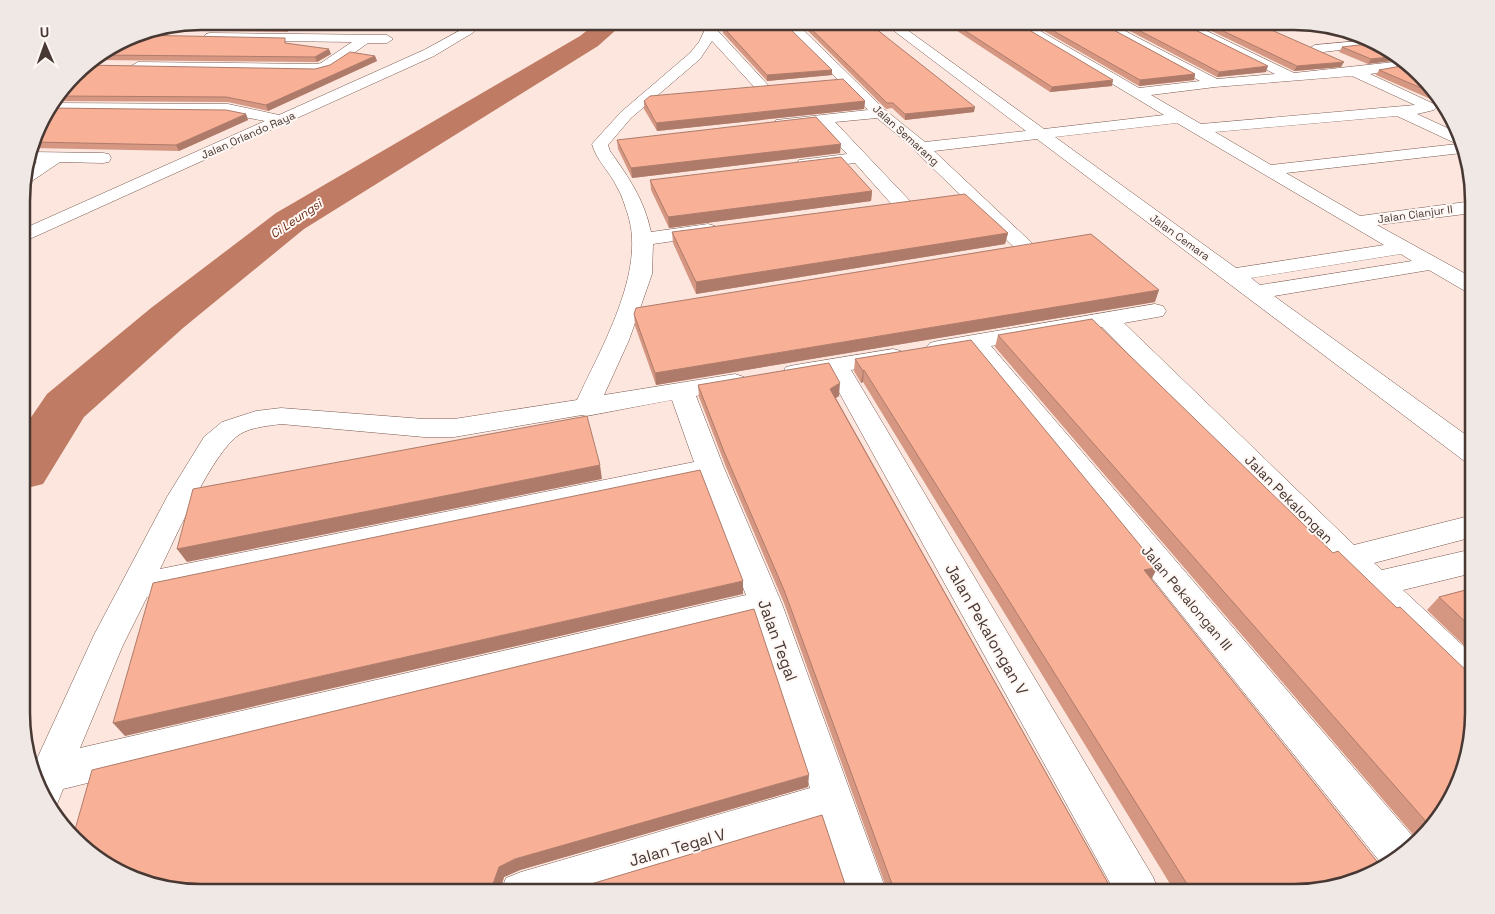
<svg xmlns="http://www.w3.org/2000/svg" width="1495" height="914" font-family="'Space Grotesk',sans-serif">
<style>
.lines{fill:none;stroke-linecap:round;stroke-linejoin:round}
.river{fill:#bf7b63;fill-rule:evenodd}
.minor-casing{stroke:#79594e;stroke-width:1}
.minor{fill:#fff;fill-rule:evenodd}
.wall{fill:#d59782}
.shaded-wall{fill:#ae7b6a}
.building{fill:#f8b097;stroke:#ae7b6a}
.labels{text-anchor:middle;stroke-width:4;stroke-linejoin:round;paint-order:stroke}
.far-street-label{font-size:11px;fill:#473833;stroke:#fff7f4}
.far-water-label{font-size:12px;font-style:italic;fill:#692911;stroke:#fff7f4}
.street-label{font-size:14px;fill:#473833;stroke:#fff7f4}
.near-street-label{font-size:16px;fill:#473833;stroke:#fff7f4}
.rim{fill:none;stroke:#473833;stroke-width:2.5}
</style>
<rect width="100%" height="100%" fill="#fde6de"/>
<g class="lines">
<path class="river" d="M599,21H626L598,46L304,229L183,328L84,417L43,484L23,489V429L47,394L151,308L276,213L580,36Z"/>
<g class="minor-casing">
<path id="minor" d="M709,21H721L720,23L794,21L885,110L925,142L1026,131L881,21H895L1044,129L1164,115L1008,21H1023L1139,88L1200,81L1090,21H1106L1217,79L1275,74L1170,21H1186L1294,73L1403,61L1410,68L1370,74L1434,104L1437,107L1434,110L1417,114L1456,132L1462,153L1286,173L1360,216L1473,201V213L1377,225L1473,278V292L1465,291L1429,270L1274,296L1473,440V462L1463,460L1037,139L934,151L1033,244L1036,248L1033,252L1026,254L1019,252L906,142L877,118L835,122L909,200L911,204L909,208L902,210L895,208L855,163L805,169L799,168L796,164L799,160L847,154L819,124L782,128L776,126L774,123L776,120L868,110L787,28L717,30L768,85L770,88L768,91H758L712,41L700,59L631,118L608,145L610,151C629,178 644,199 651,232L708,224L715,226L718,230L715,234L708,236L653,244L652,274L629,340L604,395L735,374L744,377L747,382L744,387L696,396L724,468L782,604L887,893H844L822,824L594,893H500L506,878L521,872L810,788L755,620L63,789L56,807L51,809L45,803L33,768L36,761L94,635L167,497L204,437L222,422L256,411L281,408L424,419H454L577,400C601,348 646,272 628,215C625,206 622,195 617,187C610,172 596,160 592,144L621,112L690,53L699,42ZM1352,76L1415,105L1201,124L1151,95L1215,87ZM1397,116L1457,144L1271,165L1215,132ZM1177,123L1384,245L1236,268L1055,137ZM1401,254L1412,261L1260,285L1251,278ZM672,400L694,462L160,569C176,537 212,452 240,434C252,427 268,426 281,424L424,437H454L582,415L586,416ZM701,480L746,595L80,748L123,645L147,597Z
M470,25L474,26L476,29L474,32L434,56L23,242V229L265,121L228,114L48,111L54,103L228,104L279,115L424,50Z
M210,33L387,35L393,39L387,43H368L331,69L317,72L138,70L131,66L138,62L317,64L321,63L352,42L206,40L204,37L206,34Z
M1370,40L1381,45L1315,53L1308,49L1315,45Z
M31,152L103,153L109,154L111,158L109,162L103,163L60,162L29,183L23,184L25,170L37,162H28Z
M1155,304L1163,306L1166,311L1163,316L1124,323L1354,545L1473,515V537L1374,563L1382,570L1473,549V573L1403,590L1473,655V692L1461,688L1322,551L1102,327L991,346L1415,839L1385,868L969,350L938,355L930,353L926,348L930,343L938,341Z
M893,349L901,351L905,356L901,361L851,370L1153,877L1159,892H1115L829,374L795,379L786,377L783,372L786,367L795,365Z"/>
</g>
<use href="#minor" class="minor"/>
</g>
<path class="wall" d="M201,21H475L472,24L465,25L288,23V32L155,30Z
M798,21H866L974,112L905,120L892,108L886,109Z
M942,21H1014L1112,86L1050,92Z
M1027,21H1097L1195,74L1194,80L1139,86Z
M1111,21H1177L1266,72L1217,77Z
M1191,21H1251L1341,67L1294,71Z
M723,27L832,70V75L767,81L723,33Z
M132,35L287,43L331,54L317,62L92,60Z
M1342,47L1394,51L1368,64L1339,52Z
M375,56L377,61L268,111L228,102L55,101L82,66L315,69Z
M1407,65L1444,105L1376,75L1379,70Z
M644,101H865L864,109L657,131L644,109Z
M246,114L248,120L179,151L32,148L40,121Z
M617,140L840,153L632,178L618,149Z
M650,180L872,191L871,201L669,228L651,190Z
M672,232L1008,233L1005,244L696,294L673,243Z
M1155,302L656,385L635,326L634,314Z
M998,335L1444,813L1416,838L995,347Z
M855,359L1151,579L1306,892H1175L863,382L861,383L854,371Z
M698,385L839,396L836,398L1113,892L201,893L808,787L520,870L504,877L502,884H885L784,603L726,467L699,397Z
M1473,588V654L1427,610L1439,597Z"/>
<path class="shaded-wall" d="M286,21H288V32L286,27Z
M464,21H475L472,24L465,25Z
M329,49L331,54L317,62L315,57Z
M375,56L377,61L268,111L266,105Z
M1398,56L1402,60L1368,64L1371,59Z
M1344,62L1341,67L1294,71L1297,66Z
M1268,66L1266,72L1217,77L1219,72Z
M832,70V75L767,81V75Z
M1195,74L1194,80L1139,86L1140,80Z
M1113,80L1112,86L1050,92L1052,87Z
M865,101L864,109L657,131L656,123Z
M975,107L974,112L905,120V114Z
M246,114L248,120L179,151L176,145Z
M841,144L840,153L632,178L631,168Z
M872,191L871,201L669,228L668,217Z
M1008,233L1005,244L696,294V282Z
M1159,290L1155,302L656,385L655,373Z
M864,370L863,382L861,383L863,371Z
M840,383L839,396L829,402L830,389Z
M600,465L602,479L187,562L177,549Z
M1158,567L1151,580L1144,570Z
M743,581V594L125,736L113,723Z
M809,775L808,787L520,870L504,877L499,893L493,884L499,867L515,859Z"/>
<path class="building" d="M201,21H286V27L177,26Z
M803,21H866L975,107L905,114L893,103H887Z
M950,21H1014L1113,80L1052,87Z
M1036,21H1097L1195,74L1140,80Z
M1121,21H1177L1268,66L1219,72Z
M1202,21H1251L1344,62L1297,66Z
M786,25L832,70L767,75L723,27Z
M133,35L285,38V43L329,49L315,57L99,55Z
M1376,43L1394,51L1398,56L1371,59L1342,47Z
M350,52L375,56L266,105L226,97L59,96L83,65L315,69L330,65Z
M1407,65L1433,93L1379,70Z
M843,79L865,101L656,123L644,101L650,96Z
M50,108L226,110L246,114L176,145L33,142L40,121Z
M816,117L841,144L631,168L617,140Z
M841,157L872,191L668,217L650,180Z
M965,194L1008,233L696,282L672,232Z
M1091,234L1159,290L655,373L634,314L636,308Z
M1092,319L1333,553L1338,551L1397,608L1400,607L1473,677V725L1444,813L1430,826L998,335Z
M971,340L1158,567L1144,570L1383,869L1306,892H1192L864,370L863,371L855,359Z
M829,363L840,383L830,389L1113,892L201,893L154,887L101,863L74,833L92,770L754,609L809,775L515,859L499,867L493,884H591L822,815L845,884H892L784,590L725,454L698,385Z
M587,416L600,465L177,549L193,489Z
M700,470L743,581L113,723L153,583Z
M1473,588V629L1439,597Z"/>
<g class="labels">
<g class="far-street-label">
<text transform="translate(248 135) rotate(-24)" y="4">Jalan Orlando Raya</text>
<text transform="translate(906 135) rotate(42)" y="4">Jalan Semarang</text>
<text transform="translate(1415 214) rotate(-8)" y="4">Jalan Cianjur II</text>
<text transform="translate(1180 237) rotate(36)" y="4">Jalan Cemara</text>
</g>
<g class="far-water-label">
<text transform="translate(296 219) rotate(-34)" y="4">Ci Leungsi</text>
</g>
<g class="street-label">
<text transform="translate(1289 499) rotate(45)" y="5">Jalan Pekalongan</text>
<text transform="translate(1187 598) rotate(50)" y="5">Jalan Pekalongan III</text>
</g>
<g class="near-street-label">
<text transform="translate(987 629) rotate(60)" y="6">Jalan Pekalongan V</text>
<text transform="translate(778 640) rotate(70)" y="6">Jalan Tegal</text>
<text transform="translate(677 847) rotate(-16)" y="6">Jalan Tegal V</text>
</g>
</g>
<path d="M0 0H1495V914H0ZM201 30H1294A171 171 0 0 1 1465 201V713A171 171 0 0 1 1294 884H201A171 171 0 0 1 30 713V201A171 171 0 0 1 201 30Z" fill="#f0e8e5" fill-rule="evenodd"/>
<path class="rim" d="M201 30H1294A171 171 0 0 1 1465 201V713A171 171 0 0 1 1294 884H201A171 171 0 0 1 30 713V201A171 171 0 0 1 201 30Z"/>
<g transform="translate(45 45) rotate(358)" stroke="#fff7f4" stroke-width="4" paint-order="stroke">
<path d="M0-4L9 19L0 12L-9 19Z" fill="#473833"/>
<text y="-8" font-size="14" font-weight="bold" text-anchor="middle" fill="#473833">U</text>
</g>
</svg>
